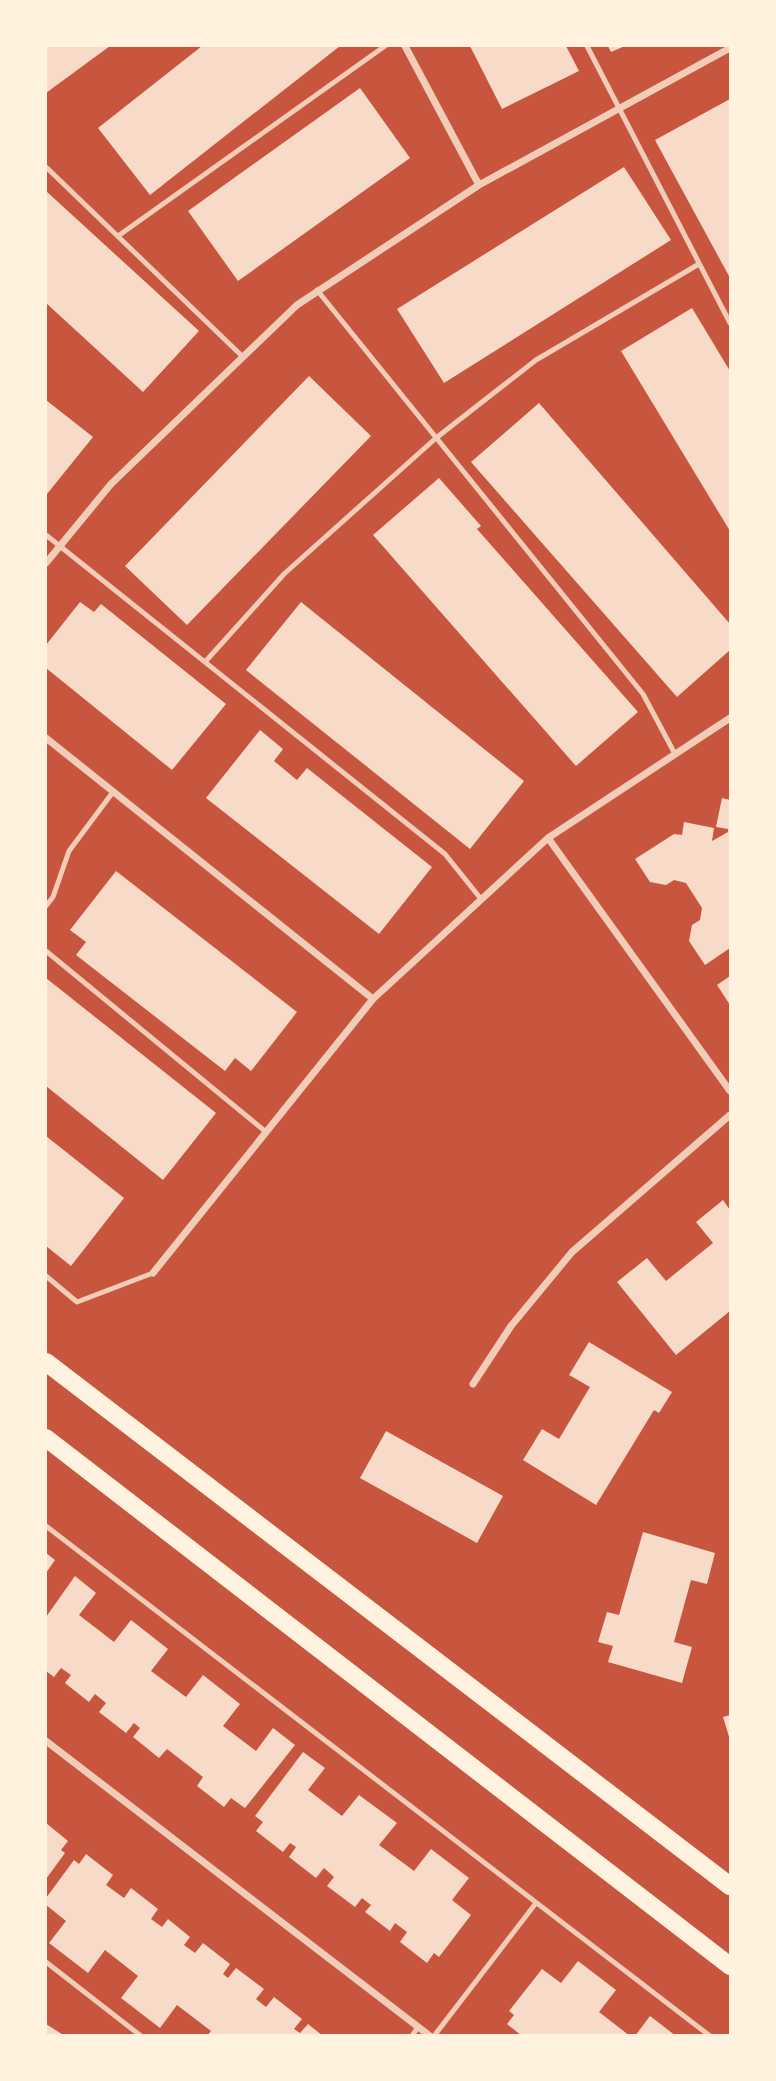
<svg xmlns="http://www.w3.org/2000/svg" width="776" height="2081" font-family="Inter,sans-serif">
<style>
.building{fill:#f7dbc8}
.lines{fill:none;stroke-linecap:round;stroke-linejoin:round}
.service{stroke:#f1ccb7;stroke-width:5}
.minor{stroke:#f1ccb7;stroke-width:7}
.primary{stroke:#fff3e0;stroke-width:18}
</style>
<rect width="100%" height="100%" fill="#c8553d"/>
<path class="building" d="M46,46H110L46,93Z
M202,46H340L150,195L98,128Z
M470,46H566L579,71L502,109Z
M608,46H625L611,52Z
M360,88L410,158L238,281L188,211Z
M730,99V278L655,140Z
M624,167L671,240L444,383L397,309Z
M46,191L199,331L143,392L46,303Z
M692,308L730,371V531L621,351Z
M309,376L371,436L187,625L125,566Z
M46,400L93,437L47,494L46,493Z
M539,403L730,624V650L677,697L471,462Z
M439,478L481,526L477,529L638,712L576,766L373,535Z
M80,602L94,612L101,604L226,704L172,770L46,668V645Z
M301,602L524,781L470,849L246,670Z
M260,730L283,749L274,761L297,780L307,768L432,867L379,934L206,798Z
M722,798L730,800V948L705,965L689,941L692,925L700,920L702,908L686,883L674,880L666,885L650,882L635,859L674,834L682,835L684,822L714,828L712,841L728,832V829L716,827Z
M116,871L297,1012L251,1071L235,1058L225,1071L76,955L86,942L70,930Z
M730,976V1005L717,985Z
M46,978L216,1113L163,1180L46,1086Z
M46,1136L124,1198L71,1266L46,1246Z
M723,1200L730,1210V1311L676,1355L617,1282L647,1258L666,1281L713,1243L696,1222Z
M589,1342L672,1392L659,1413L654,1410L596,1505L523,1460L542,1429L559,1439L590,1387L569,1375Z
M386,1431L503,1496L477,1543L360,1478Z
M643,1532L715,1553L707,1584L691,1580L674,1642L692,1647L682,1683L608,1662L613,1646L598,1642L607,1612L619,1615Z
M46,1553L55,1560L46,1573Z
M75,1576L96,1593L79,1615L114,1642L131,1620L168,1649L151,1671L186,1697L203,1675L240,1704L223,1726L256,1751L273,1728L295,1745L245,1808L231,1798L224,1807L197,1786L203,1777L167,1749L159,1758L133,1737L140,1728L134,1723L126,1733L99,1712L106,1703L95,1694L89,1702L65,1683L71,1675L61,1668L54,1677L46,1671V1617Z
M730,1715V1740L723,1717Z
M303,1752L325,1768L308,1790L342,1816L359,1795L397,1823L379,1845L414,1871L431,1849L469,1878L452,1900L471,1915L439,1957L434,1953L427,1963L400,1942L407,1932L395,1923L390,1931L365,1912L371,1905L362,1898L355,1907L327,1886L334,1877L324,1868L316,1878L289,1857L296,1847L290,1843L283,1852L256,1831L263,1822L255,1816Z
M46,1823L68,1841L61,1850L65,1853L46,1879Z
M86,1854L113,1875L106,1885L124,1898L131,1888L158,1909L151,1919L162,1927L168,1919L190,1937L184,1945L195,1953L203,1943L230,1964L223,1974L228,1978L236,1968L264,1989L256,1999L266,2007L274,1997L302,2019L294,2029L300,2033L308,2024L323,2036H207L211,2031L177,2005L160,2028L121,1998L138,1976L105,1950L88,1973L49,1943L66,1921L46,1905V1898L74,1860L79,1864Z
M578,1961L616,1990L599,2012L630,2036H522L507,2024L514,2015L509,2011L542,1969L561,1983Z
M650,2016L676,2036H635Z
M46,2024L65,2036H46Z"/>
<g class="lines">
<path class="service" d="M587,46L730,323
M46,167L243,357
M118,236L385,46
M317,290L643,694L675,754
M46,535L445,854L481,899
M205,662L284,574L436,438L536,360L699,264
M46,906L53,897L69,851L113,792
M46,951L266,1132
M46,1276L77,1302L153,1273
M46,1526L710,2036
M46,1962L141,2036
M412,2036L418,2027
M434,2036L536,1903"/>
<path class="minor" d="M405,46L479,185
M46,563L111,484L297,305L479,185L730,48
M46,738L373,999
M548,838L730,1091
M153,1273L373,999L548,838L730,718
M473,1384L511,1326L572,1252L730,1115
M46,1741L430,2036"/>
<path class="primary" d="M46,1362L730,1886
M46,1438L730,1966"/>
</g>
<rect width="776" height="2081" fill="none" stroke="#fff3e0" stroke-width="94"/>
</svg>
